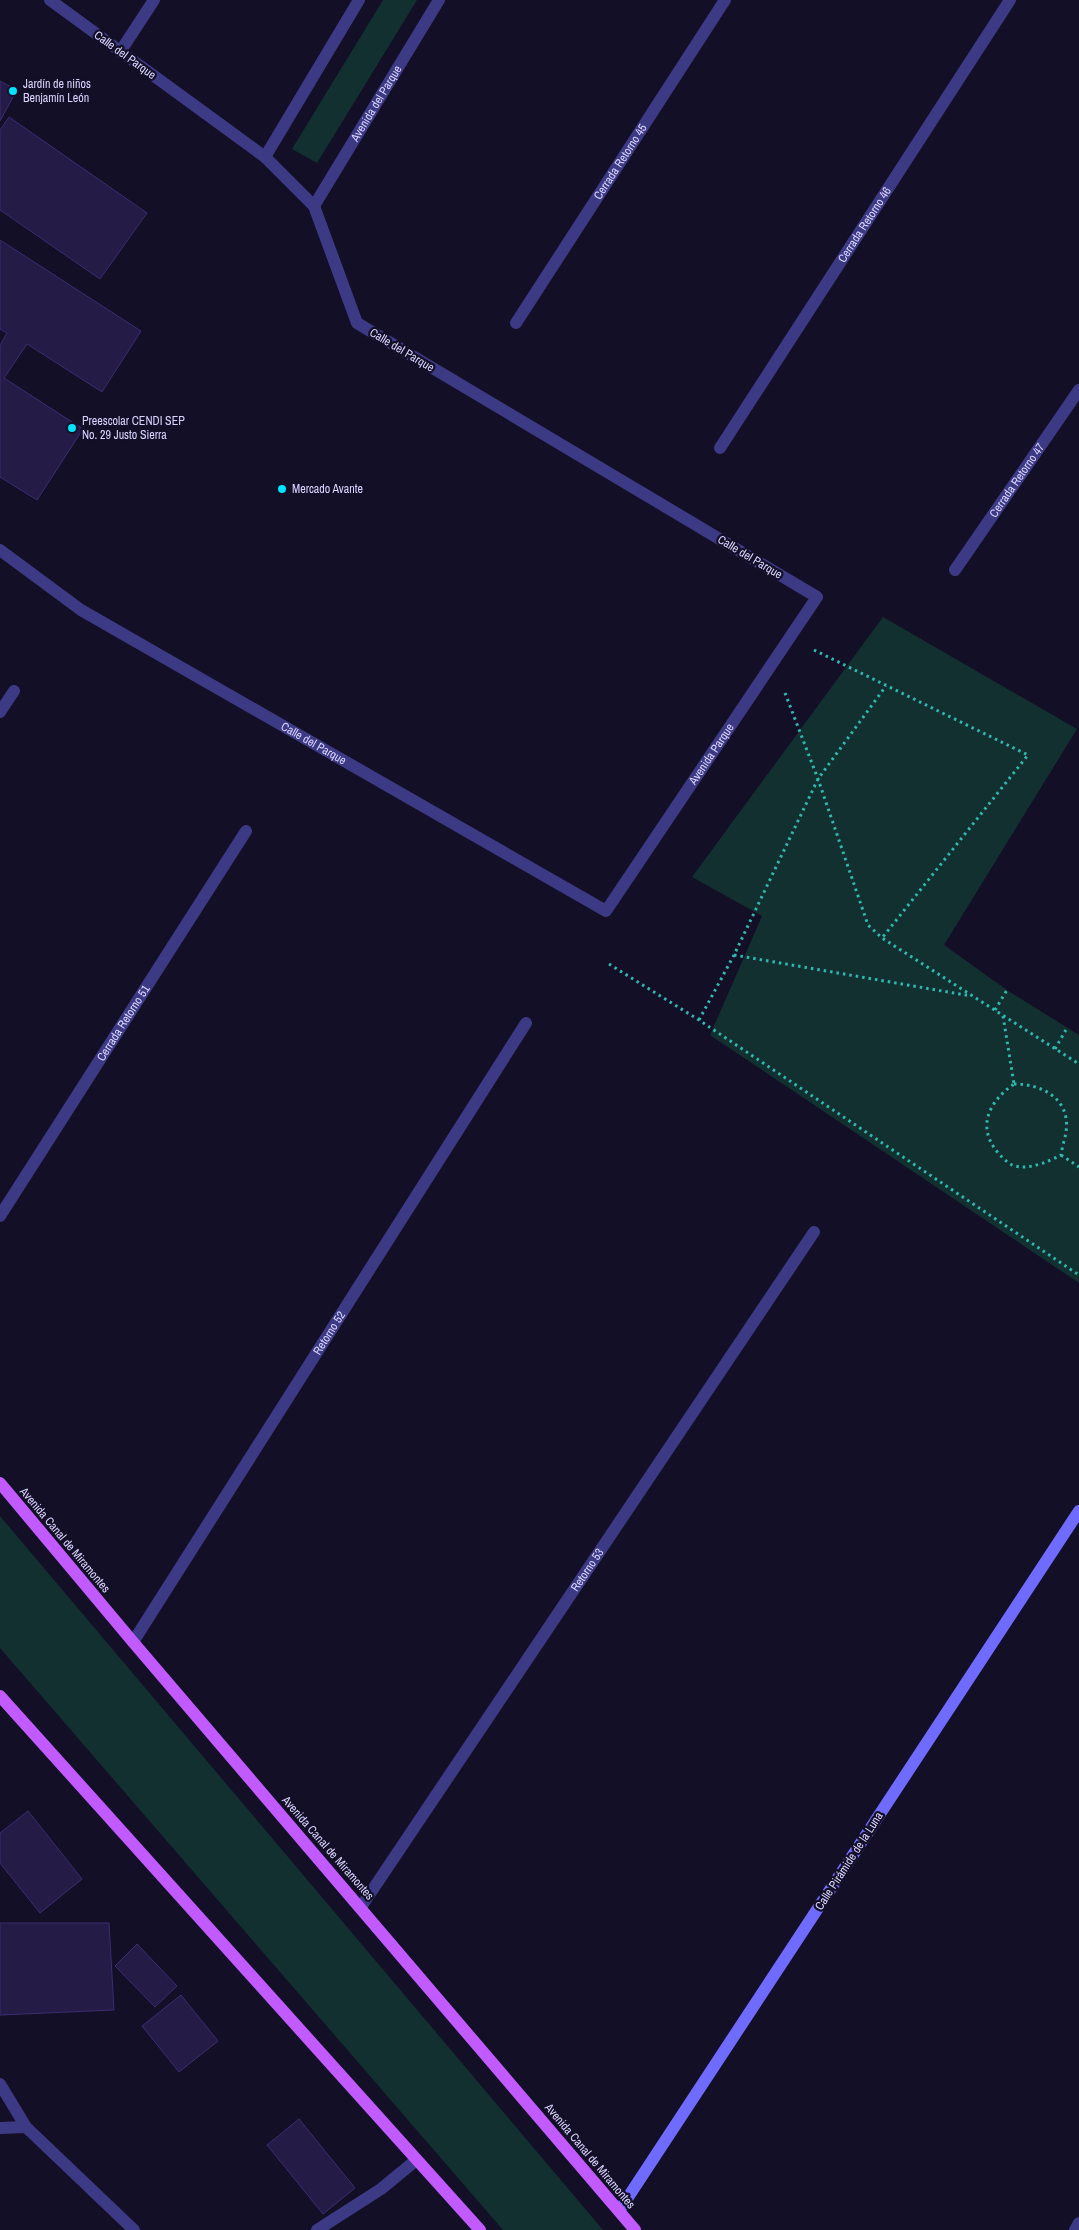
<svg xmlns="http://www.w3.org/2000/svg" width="1079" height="2230" font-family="'Archivo Narrow',sans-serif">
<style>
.green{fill:#12302f}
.building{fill:#241b47;stroke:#3b2d73}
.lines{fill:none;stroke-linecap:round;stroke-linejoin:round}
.path{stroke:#2fb8b0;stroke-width:3;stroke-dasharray:2.5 4;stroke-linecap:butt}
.lane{stroke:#3d3a85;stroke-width:12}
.street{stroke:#3d3a85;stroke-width:12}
.secondary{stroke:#6f6bff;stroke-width:12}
.primary{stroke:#c25bff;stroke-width:12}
.poi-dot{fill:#00e5ff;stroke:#130f26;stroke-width:2}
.labels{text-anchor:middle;stroke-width:4.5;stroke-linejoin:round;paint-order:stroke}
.street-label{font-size:12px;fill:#d9d4ff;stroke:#130f26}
.poi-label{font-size:12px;fill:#d9d4ff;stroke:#130f26;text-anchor:start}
</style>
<rect width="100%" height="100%" fill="#130f26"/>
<path class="green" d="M383,0H417L317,163L292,149Z
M883,617L1077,729L944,945L1007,990L1079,1035V1283L710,1035L762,916L692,877Z
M0,1516L603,2230H503L0,1648Z"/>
<path class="building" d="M0,81L17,90L0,121Z
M9,117L147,213L100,279L0,210V130Z
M0,240L141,331L102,392L27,344L4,378L83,429L37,500L0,477V345L7,333L0,329Z
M28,1811L82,1879L40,1913L0,1863V1833Z
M0,1923H109L114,2010L0,2015Z
M137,1944L177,1986L155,2007L115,1966Z
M181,1995L218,2041L179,2072L142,2026Z
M299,2119L355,2188L323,2214L267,2145Z"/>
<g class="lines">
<path class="path" d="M814,650L1028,755L882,938
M785,693L818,779L868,925L882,938L1079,1064
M734,955L971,996
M609,964L699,1020L1079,1275
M995,1010L1007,990
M1003,1016L1014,1084
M699,1020L734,955L818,779L886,686
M1055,1049L1067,1028
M1014,1084C1042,1084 1071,1099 1066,1132C1065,1139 1062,1147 1061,1155C1048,1162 1027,1171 1012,1165C1006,1162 999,1154 995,1149C977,1124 991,1100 1014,1084Z
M1061,1155L1079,1167"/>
<path class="lane" d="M0,2084L26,2127L134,2230
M0,2128L26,2127
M317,2230L381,2189L415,2161"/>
<g class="street">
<path d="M120,52L154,0"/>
<path d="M265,157L359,0"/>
<path id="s1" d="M314,206L439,0"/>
<path id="s2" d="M516,323L725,0"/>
<path id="s3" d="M720,448L1010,0"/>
<path id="s4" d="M0,550L81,610L606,911L817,597L357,323L314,206L265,157L50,0"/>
<path id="s5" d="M955,570L1079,390"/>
<path d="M0,712L14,691"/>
<path id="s6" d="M0,1216L246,831"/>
<path id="s7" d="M133,1642L526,1023"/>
<path id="s8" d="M361,1907L814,1232"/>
<path d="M1075,2230L1079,2223"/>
</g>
<path class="secondary" d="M619,2211L1079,1511"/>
<path class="primary" d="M0,1483L133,1642L635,2230
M0,1696L480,2230"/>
</g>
<g class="poi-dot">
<circle cx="13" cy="91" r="5"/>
<circle cx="72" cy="428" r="5"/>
<circle cx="282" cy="489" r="5"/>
</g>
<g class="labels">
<g class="street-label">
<text transform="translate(125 55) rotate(36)" y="4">Calle del Parque</text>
<text dy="4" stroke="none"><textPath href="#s1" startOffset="120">Avenida del Parque</textPath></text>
<text dy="4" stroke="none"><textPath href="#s2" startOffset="192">Cerrada Retorno 45</textPath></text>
<text dy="4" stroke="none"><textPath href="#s3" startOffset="266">Cerrada Retorno 46</textPath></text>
<text transform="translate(402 350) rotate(31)" y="4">Calle del Parque</text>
<text dy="4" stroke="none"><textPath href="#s5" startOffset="109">Cerrada Retorno 47</textPath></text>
<text transform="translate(750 557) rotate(31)" y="4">Calle del Parque</text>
<text dy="4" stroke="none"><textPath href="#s4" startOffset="369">Calle del Parque</textPath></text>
<text dy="4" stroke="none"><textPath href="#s4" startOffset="895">Avenida Parque</textPath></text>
<text dy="4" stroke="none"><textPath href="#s6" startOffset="229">Cerrada Retorno 51</textPath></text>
<text dy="4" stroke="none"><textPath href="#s7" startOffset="366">Retorno 52</textPath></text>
<text transform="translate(65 1540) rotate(50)" y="4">Avenida Canal de Miramontes</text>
<text dy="4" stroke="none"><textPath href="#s8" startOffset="406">Retorno 53</textPath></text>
<text transform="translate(328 1848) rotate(49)" y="4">Avenida Canal de Miramontes</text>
<text transform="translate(849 1861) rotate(-57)" y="4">Calle Pirámide de la Luna</text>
<text transform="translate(590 2156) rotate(50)" y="4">Avenida Canal de Miramontes</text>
</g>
<g class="poi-label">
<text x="23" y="88">Jardín de niños<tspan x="23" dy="14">Benjamín León</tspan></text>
<text x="82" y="425">Preescolar CENDI SEP<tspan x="82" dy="14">No. 29 Justo Sierra</tspan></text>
<text x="292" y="493">Mercado Avante</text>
</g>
</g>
</svg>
